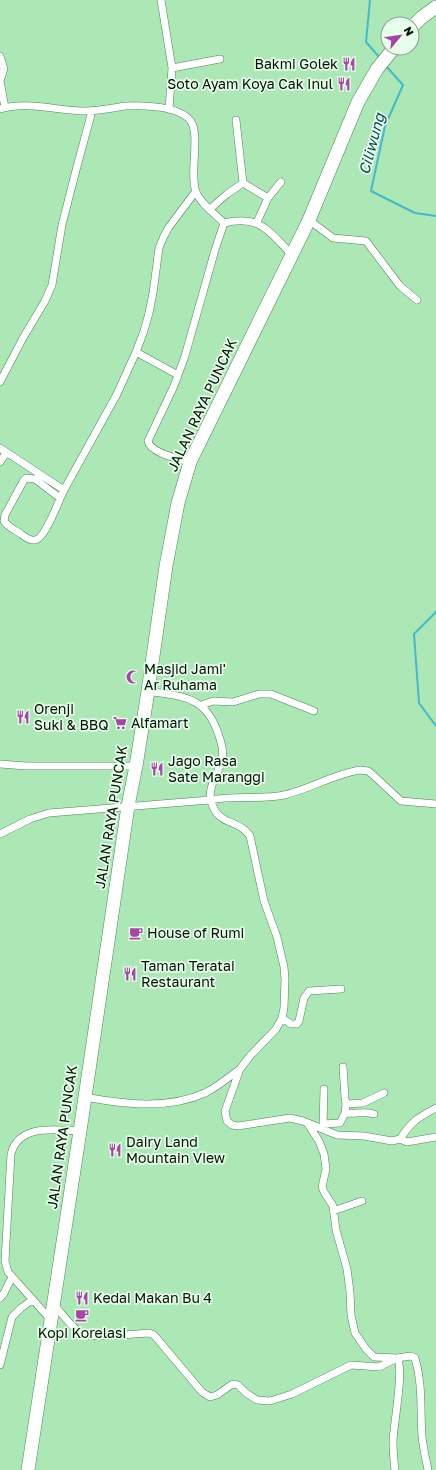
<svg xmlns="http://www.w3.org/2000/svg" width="436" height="1470" font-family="'Golos Text',sans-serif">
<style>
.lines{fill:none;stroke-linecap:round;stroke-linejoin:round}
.stream{stroke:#44b9cb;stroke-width:2}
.street-casing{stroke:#4d8558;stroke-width:8}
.highway-casing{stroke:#4d8558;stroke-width:14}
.street{stroke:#fff;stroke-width:7}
.highway{stroke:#fff;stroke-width:13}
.labels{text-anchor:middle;stroke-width:3.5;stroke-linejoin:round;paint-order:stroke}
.poi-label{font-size:14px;fill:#001002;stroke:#e7feea;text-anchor:start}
.street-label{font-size:14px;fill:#001002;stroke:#e7feea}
.water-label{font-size:15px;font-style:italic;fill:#024b55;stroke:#e7feea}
</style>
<rect width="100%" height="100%" fill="#ace7b6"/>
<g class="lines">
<path class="stream" d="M370,0L366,42L380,58
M386,66L403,85L385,126L371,191L415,213L436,216
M436,612L414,634L419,703L436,726"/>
<g class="street-casing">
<path id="street" d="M161,0L172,68L169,109
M0,56L4,69L0,81L5,108
M172,68L220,59
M0,109C26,101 54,110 81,111C96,112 111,108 126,106C143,105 178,106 190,120C201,134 189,172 196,192C201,204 215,214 224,223C260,214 270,232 292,255
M236,120L243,183
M210,209L227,194L243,183L268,198
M309,220L333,238L366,241L400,286L417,300
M257,222L268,198L281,182
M136,352L178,375
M0,382L23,338L45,301L52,285L62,225L75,174L92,111
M0,448L64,490L117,394L136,352L144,331L149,313L153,293L159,248L164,236L169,227L196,191
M0,462L6,453
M190,462C179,459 150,453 148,441L174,386L185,356L215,250L224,223
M60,498L35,479L26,478L24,480L5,515L4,521C8,527 15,530 21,534C25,537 30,541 35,540C45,539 59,500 64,490
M148,691C182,697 205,695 218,733C221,742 224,750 222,760C219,772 207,788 211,801C218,827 238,818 250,836L264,901L277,937L284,967L285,979L284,1008L282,1018L276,1029L250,1056L240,1069L225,1111L227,1121L232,1125L238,1126L290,1118L303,1121L337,1135L364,1136L392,1141L400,1139C412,1121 417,1118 436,1108
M202,705L213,701L233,702L259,694H271L314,711
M0,764L26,766H136
M0,834L30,819L49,813L210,800C235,795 260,800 284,795C310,789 334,774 360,770L368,771L372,774L401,801L436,804
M282,1018L291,1024H297L299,1021L304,998L309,991L341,989
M343,1067L345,1098L346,1104
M84,1097C124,1104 167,1110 205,1093C217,1087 229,1077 240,1069
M345,1113L346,1104L363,1103L384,1093
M308,1124L319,1141L324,1154L326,1169L322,1187L324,1192L333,1206L336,1230L347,1269L350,1292L351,1315L355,1333L366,1349L374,1357L397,1358L411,1356L415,1358C423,1385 420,1409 422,1436C423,1448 426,1459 428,1470
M323,1124L340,1123L345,1113C356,1114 364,1111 374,1114
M323,1127L324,1089
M400,1139L407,1142L436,1137
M333,1211L362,1201
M0,1298L4,1293L12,1277
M53,1304C61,1312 72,1328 81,1333C94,1339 133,1334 149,1333L154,1335L202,1392L210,1397L217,1395L231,1385L235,1384L238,1385L246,1393L257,1400L270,1401L292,1394L351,1365L379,1367L397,1358C405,1367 393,1427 393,1442C393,1451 394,1461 395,1470
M51,1320L8,1272L5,1261L11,1154C19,1123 57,1130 80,1131
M0,1365L12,1317L21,1308L32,1300"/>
</g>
<g class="highway-casing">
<path id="highway" d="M412,27L421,18L436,7
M28,1470L80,1131L128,806L136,766L148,691L166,566L178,503L190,462L309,220L358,102L377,69L394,48"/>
</g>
<use href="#street" class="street"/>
<use href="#highway" class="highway"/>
</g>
<defs>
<g id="restaurant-bare" transform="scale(1.08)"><path d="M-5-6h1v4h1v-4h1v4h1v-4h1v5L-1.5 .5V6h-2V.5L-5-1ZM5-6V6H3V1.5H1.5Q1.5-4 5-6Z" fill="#aa43a6" stroke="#e7feea" stroke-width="2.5" paint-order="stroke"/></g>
<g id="mosque-bare" transform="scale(1.08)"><path d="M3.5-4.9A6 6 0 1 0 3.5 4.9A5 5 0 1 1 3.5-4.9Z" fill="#aa43a6" stroke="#e7feea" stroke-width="2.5" paint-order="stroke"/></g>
<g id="supermarket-bare" transform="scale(1.08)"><path d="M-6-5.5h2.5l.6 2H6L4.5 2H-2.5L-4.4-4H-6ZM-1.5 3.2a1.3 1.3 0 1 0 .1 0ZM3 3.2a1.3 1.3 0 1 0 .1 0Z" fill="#aa43a6" stroke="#e7feea" stroke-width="2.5" paint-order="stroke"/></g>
<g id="cafe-bare" transform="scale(1.08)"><path d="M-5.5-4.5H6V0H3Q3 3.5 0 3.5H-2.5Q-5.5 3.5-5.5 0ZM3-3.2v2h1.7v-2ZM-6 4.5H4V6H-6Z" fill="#aa43a6" stroke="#e7feea" stroke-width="2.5" paint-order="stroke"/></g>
</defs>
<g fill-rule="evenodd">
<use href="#restaurant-bare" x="349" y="64"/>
<use href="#restaurant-bare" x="344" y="84"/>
<use href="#mosque-bare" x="133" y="677"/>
<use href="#restaurant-bare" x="23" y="717"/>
<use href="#supermarket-bare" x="120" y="723"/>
<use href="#restaurant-bare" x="157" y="769"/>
<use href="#cafe-bare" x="136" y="933"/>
<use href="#restaurant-bare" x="130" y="974"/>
<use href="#restaurant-bare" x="115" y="1150"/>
<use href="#restaurant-bare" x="82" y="1298"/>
<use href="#cafe-bare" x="82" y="1315"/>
</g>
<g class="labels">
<g class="poi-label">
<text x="338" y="69" text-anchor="end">Bakmi Golek</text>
<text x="333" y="89" text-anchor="end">Soto Ayam Koya Cak Inul</text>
<text x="144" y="674">Masjid Jami'<tspan x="144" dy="16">Ar Ruhama</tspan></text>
<text x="34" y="714">Orenji<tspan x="34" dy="16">Suki &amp; BBQ</tspan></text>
<text x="131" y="728">Alfamart</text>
<text x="168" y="766">Jago Rasa<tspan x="168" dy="16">Sate Maranggi</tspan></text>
<text x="147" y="938">House of Rumi</text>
<text x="141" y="971">Taman Teratai<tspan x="141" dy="16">Restaurant</tspan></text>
<text x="126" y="1147">Dairy Land<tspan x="126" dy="16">Mountain View</tspan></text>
<text x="93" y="1303">Kedai Makan Bu 4</text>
<text x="82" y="1338" text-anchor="middle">Kopi Korelasi</text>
</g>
<g class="street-label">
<text transform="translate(202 405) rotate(-65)" y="5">JALAN RAYA PUNCAK</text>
<text transform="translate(111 817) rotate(-81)" y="5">JALAN RAYA PUNCAK</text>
<text transform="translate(62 1137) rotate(-82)" y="5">JALAN RAYA PUNCAK</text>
</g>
<g class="water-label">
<text transform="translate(372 144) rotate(-75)" y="5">Ciliwung</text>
</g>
</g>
<g transform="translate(400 36) rotate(61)"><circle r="19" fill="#e7feea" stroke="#8b9f8d"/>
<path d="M0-3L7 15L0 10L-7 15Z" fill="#aa43a6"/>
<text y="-6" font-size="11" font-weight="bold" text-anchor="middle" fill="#001002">N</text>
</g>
</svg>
